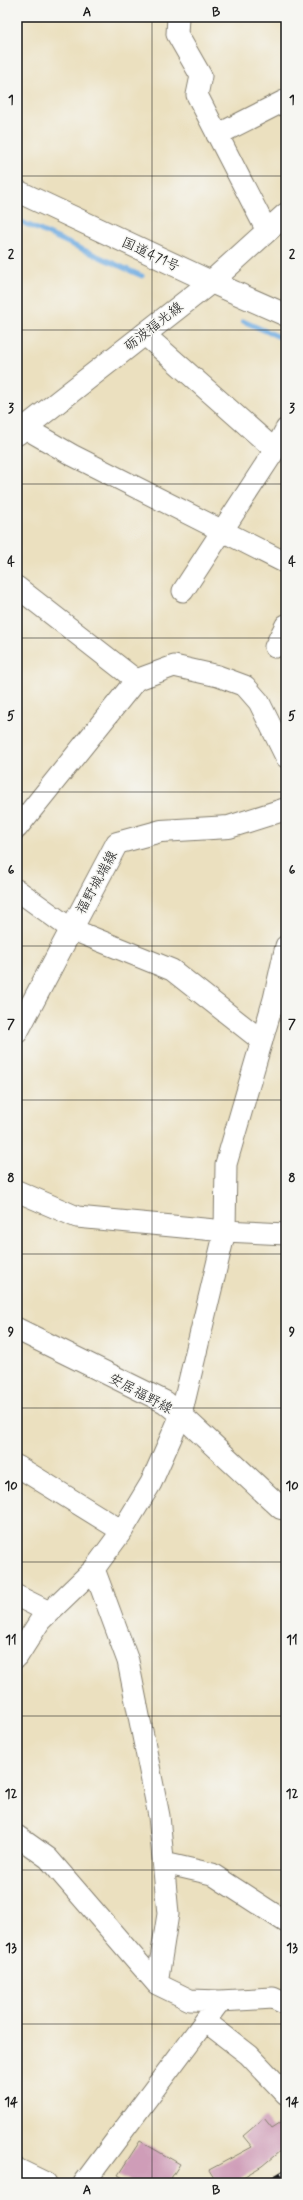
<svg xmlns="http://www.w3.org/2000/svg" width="303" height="2200" font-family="Mynerve,'Klee One',sans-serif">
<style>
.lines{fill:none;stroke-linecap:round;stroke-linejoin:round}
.stream{stroke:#6face1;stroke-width:5}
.building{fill:#cf9db8}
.minor-casing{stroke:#847e6e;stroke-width:23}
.major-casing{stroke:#847e6e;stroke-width:24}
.highway-casing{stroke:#847e6e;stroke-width:24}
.minor{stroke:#fff;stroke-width:21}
.major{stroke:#fff;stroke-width:22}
.highway{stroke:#fff;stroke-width:22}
.rail-casing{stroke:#1c1c1c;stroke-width:4.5}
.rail{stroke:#f6f6f2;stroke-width:3;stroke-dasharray:9;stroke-linecap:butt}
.grid{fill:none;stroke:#1c1c1c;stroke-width:1;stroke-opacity:0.55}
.labels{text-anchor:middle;stroke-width:3;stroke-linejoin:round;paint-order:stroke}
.street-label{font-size:14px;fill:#1c1c1c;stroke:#f6f6f2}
.neatline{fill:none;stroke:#1c1c1c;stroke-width:1.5}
.grid-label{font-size:13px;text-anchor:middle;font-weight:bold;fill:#1c1c1c}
</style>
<rect width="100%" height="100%" fill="#f6f6f2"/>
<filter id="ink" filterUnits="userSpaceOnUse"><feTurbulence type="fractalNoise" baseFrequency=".025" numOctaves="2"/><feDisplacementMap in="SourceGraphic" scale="8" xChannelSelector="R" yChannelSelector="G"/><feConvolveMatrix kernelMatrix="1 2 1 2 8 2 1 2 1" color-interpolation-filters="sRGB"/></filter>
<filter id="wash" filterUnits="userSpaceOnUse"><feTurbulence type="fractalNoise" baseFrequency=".012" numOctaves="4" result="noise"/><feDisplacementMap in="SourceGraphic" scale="16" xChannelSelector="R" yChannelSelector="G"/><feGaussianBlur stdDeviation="0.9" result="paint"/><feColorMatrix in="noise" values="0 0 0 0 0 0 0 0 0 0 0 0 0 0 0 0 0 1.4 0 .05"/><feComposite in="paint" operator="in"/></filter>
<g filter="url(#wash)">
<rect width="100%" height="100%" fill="#ebe0bf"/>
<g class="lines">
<path class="stream" d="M17,220L142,276
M243,321L286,340"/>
</g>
<g id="blocks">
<path class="building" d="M264,2118L272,2128L286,2119V2146L262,2166L233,2183H217L209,2170L252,2147L243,2136Z
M140,2141L180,2164L168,2183H132L118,2175Z"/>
</g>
</g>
<g filter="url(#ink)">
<use href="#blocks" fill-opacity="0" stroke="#847e6e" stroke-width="1"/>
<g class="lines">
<g class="minor-casing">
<path id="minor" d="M178,17L177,34L201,76L197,95L267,231
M217,135L284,101
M144,334L275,450L286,429
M25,428L72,455L286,563
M17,587L136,680
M183,591L275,450
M275,647L286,625
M17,828L136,680L174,666L218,676L245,686L259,702L286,757
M17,890L71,929L172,970L262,1041
M17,1191L77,1217L225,1231L286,1234
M17,1466L122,1531
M94,1569L128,1661L159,1816L168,1914L157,1984
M17,1596L49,1612
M17,1657L40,1621L94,1569L122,1531L151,1483L181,1415L225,1231L226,1164L274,999L286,946
M17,1836L48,1858L157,1984L190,2000L220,2001L273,1998L286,2004
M164,1863L212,1874L286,1922
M205,2021L249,2055L286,2094
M17,2169L46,2183
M84,2183L220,2001"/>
</g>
<g class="major-casing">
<path id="major" d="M17,434L211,282L286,214
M17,1032L117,843L161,831L229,827L286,809
M17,1329L165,1402L181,1415L281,1508L286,1509"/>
</g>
<g class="highway-casing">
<path id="highway" d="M17,191L211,282L286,315"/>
</g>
<use href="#minor" class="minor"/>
<use href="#major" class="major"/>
<use href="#highway" class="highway"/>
<g class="rail-casing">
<path id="rail" d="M266,2183L286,2171"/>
</g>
<use href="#rail" class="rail"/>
</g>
</g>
<path class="grid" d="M152,17V2183M17,176H286M17,330H286M17,484H286M17,638H286M17,792H286M17,946H286M17,1100H286M17,1254H286M17,1408H286M17,1562H286M17,1716H286M17,1870H286M17,2024H286"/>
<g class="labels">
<g class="street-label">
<text transform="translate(151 254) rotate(25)" y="5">国道471号</text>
<text transform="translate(153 326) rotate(-38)" y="5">砺波福光線</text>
<text transform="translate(96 882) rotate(-61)" y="5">福野城端線</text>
<text transform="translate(141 1393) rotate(28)" y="5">安居福野線</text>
</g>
</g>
<rect width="303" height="2200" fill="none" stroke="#f6f6f2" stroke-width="44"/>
<rect x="22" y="22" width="259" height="2156" class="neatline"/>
<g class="grid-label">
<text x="87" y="16">A</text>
<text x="216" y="16">B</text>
<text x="11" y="104">1</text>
<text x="292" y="104">1</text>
<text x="11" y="258">2</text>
<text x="292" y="258">2</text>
<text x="11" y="412">3</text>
<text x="292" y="412">3</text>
<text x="11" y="566">4</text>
<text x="292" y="566">4</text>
<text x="11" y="720">5</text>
<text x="292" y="720">5</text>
<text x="11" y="874">6</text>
<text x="292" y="874">6</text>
<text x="11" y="1028">7</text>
<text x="292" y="1028">7</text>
<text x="11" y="1182">8</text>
<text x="292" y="1182">8</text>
<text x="11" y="1336">9</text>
<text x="292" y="1336">9</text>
<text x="11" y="1490">10</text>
<text x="292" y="1490">10</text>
<text x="11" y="1644">11</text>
<text x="292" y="1644">11</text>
<text x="11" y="1798">12</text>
<text x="292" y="1798">12</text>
<text x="11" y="1952">13</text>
<text x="292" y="1952">13</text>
<text x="11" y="2106">14</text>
<text x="292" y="2106">14</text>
<text x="87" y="2194">A</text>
<text x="216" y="2194">B</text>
</g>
</svg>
